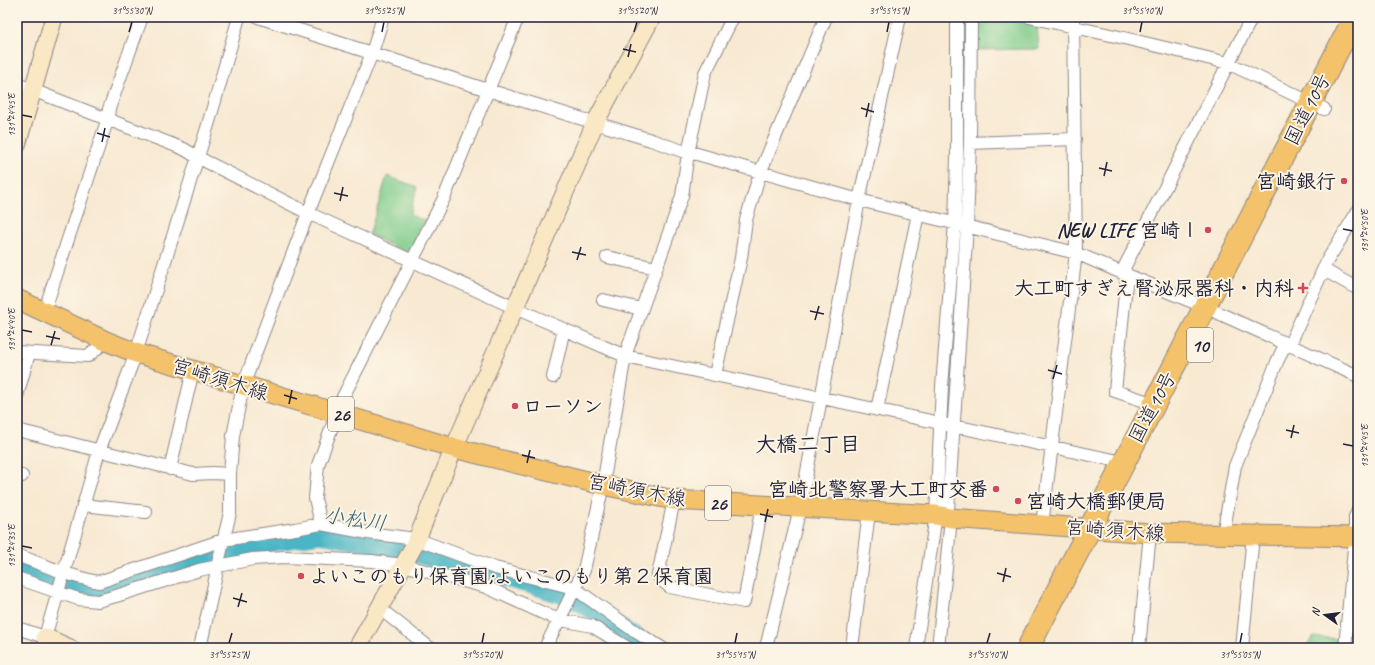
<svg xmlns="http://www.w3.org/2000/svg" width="1375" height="665" font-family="Caveat,'Klee One',sans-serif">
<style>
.green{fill:#7cca8a;stroke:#4f7662}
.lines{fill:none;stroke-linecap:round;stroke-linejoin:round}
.river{stroke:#49b5c5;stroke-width:19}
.street-casing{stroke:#8d8686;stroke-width:14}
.secondary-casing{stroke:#8d8686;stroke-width:19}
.primary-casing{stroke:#8d8686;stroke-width:21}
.highway-casing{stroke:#8d8686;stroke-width:24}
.street{stroke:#fff;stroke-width:12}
.secondary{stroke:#fae7c3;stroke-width:17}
.primary{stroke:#f3c26a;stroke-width:19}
.highway{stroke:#f3c26a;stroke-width:22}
.ticks{fill:none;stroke:#22223b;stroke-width:1.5}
.poi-dot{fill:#d1495b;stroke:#fcf5e5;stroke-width:1.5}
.labels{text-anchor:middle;stroke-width:4;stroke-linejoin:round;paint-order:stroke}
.shield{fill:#fcf5e5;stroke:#63616e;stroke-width:1}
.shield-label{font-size:19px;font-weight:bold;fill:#22223b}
.street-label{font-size:20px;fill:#22223b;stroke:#fcf5e5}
.poi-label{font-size:20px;font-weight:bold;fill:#22223b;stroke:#fcf5e5;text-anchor:end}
.neighbourhood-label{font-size:21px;font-weight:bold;fill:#22223b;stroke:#fcf5e5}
.water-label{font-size:21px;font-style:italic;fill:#325d72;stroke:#fcf5e5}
.neatline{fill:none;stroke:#22223b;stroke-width:1.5}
.ticks-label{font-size:10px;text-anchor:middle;fill:#22223b}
</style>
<rect width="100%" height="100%" fill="#fcf5e5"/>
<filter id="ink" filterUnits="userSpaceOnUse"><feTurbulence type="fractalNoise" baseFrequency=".025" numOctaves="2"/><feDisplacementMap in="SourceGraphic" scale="8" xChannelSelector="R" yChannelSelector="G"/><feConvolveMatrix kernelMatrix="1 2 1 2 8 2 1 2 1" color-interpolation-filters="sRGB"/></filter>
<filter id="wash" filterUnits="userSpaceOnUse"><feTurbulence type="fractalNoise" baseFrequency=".012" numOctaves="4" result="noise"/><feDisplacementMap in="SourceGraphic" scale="16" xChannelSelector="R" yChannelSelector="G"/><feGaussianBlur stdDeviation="0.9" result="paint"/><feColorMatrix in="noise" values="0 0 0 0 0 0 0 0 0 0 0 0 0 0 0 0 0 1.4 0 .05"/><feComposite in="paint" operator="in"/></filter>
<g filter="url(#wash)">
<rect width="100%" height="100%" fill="#f8e9d2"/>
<path class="green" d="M978,17H1009L1037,23L1039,49L978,50Z
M387,176L417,187L410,215L426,221L412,250L406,252L369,235Z
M1313,637L1343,639L1342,648H1305Z"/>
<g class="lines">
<path class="river" d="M17,567L72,588L89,591L102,590L122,585L195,561L257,545L320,534L403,550L535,586L563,595L583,604L641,641"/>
</g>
</g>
<g filter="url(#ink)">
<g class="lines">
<g class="street-casing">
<path id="street" d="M258,17L488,90L651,140L688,153L697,154L859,200L1076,253L1127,275L1205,307L1358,376
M518,17L444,198L343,397L318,465L315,498L321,524L368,533L416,539L495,568L574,588L636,632L662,648
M1029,17L1124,38L1228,63L1324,109
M1357,45L1358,46
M17,84L184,149L197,157L308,213L515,308L625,356L1123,462
M970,143L1075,139
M607,257L656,268
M1324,270L1358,289
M603,300L641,309
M44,312L108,118L109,109L142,17
M17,352L88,356L106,341
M715,375L741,258L746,220L760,173L826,17
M553,377L564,329
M17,396L29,353
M1154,404L1115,391L1127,275L1124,268L1252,17
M877,410L918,214
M17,430L193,474L213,473L230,474
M170,469L193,370
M17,475L22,476
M674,500L658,575L661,580L670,587L744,602L762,506
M83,505L146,512
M1042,525L1076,253L1073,17
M1223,535L1235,466L1277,362L1283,349L1290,344L1327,261L1358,211
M17,555C44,565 71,577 99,582L223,540L295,529L321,524
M17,578L78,599L98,601L116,596L199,570L253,559L285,557L372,561L403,565L486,587L556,619L592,626L628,648
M379,608L430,648
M17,628L45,637L99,451L136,353L208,125L239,17
M200,648L218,566V563L230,513V474L233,436L243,386L308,213L372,53L383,17
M545,648L584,570L603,485L625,356L682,196L688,153L705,73L733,17
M766,648L800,508L859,200L900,17
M852,648L869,512
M916,648L936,515L942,387L955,223L957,156V17
M938,648L951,518L948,510L967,226L970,143L971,17
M1139,648L1150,533
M1242,648L1253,536
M1345,648L1355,537V517L1358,511"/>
</g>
<g class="secondary-casing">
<path id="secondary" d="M17,145L54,17
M45,637L70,648
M357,648L415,544L454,448L595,123L652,17"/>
</g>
<g class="primary-casing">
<path id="primary" d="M17,299L106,341L136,353L454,448L603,485L674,500L936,515L951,518L1150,533L1358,537"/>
</g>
<g class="highway-casing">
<path id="highway" d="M1028,648C1136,437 1246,227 1355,17"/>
</g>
<use href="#street" class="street"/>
<use href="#secondary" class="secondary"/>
<use href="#primary" class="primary"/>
<use href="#highway" class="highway"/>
</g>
</g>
<path class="ticks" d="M129,32L132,22M382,32L384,22M634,32L637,22M887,32L889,22M1140,32L1142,22M623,49L636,52M628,57L631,44M861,108L874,112M22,115L32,117M866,117L869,103M97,133L110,137M102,142L105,128M1099,168L1112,171M1104,176L1107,162M334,193L348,196M340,201L343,187M1343,229L1353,231M572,252L586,255M577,260L581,247M810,311L824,314M815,320L819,306M22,330L32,332M46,336L60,339M51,345L55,331M1048,370L1062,374M1053,379L1057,365M284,395L297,399M289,404L292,390M1286,430L1299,433M1291,438L1294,425M1343,444L1353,446M522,455L535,458M527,463L530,450M760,514L773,517M765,522L768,509M22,546L32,548M997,573L1011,577M1003,582L1006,568M233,598L247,602M238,607L242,593M229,643L232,633M482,643L484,633M735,643L737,633M987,643L990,633M1240,643L1242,633"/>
<g class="poi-dot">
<circle cx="1344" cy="181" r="4"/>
<circle cx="1208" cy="230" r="4"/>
<path d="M1301 282h4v4h4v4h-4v4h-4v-4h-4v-4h4z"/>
<circle cx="515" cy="406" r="4"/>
<circle cx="996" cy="489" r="4"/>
<circle cx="1018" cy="501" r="4"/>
<circle cx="301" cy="576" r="4"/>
</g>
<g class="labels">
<g class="shield">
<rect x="1187" y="328" width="26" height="34" rx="3"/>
<rect x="328" y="397" width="26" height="34" rx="3"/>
<rect x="705" y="486" width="26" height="34" rx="3"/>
</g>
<g class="shield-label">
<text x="1200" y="352">10</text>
<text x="341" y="421">26</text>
<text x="718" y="510">26</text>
</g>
<g class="street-label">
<text transform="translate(1307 109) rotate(-63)" y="7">国道10号</text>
<text transform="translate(220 379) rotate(17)" y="7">宮崎須木線</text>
<text transform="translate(1152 407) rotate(-62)" y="7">国道10号</text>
<text transform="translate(637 490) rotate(11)" y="7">宮崎須木線</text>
<text transform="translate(1115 530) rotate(4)" y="7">宮崎須木線</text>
</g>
<g class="poi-label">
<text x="1336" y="188">宮崎銀行</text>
<text x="1200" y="237">NEW LIFE 宮崎Ⅰ</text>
<text x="1294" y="295">大工町すぎえ腎泌尿器科・内科</text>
<text x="523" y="413" text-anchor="start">ローソン</text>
<text x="988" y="496">宮崎北警察署大工町交番</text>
<text x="1026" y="508" text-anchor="start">宮崎大橋郵便局</text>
<text x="309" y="583" text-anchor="start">よいこのもり保育園;よいこのもり第２保育園</text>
</g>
<g class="neighbourhood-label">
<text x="808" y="451">大橋二丁目</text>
</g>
<g class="water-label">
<text transform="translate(355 519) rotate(8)" y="7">小松川</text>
</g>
</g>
<rect width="1375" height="665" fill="none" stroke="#fcf5e5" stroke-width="44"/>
<g transform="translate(1325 615) rotate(284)" stroke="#fcf5e5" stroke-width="3" paint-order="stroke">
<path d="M0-3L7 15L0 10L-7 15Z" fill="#22223b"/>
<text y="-6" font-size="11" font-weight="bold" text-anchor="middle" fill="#22223b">N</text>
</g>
<rect x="22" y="22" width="1331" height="621" class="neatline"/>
<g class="ticks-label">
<text x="132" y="14">31°55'30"N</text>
<text x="384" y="14">31°55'25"N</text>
<text x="637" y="14">31°55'20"N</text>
<text x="889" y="14">31°55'15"N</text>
<text x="1142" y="14">31°55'10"N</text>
<text transform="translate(11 115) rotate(-90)" y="4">131°24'45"E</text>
<text transform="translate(1364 231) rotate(-90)" y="4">131°24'50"E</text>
<text transform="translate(11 330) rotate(-90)" y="4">131°24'40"E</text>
<text transform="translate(1364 446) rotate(-90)" y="4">131°24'45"E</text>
<text transform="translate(11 546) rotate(-90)" y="4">131°24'35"E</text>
<text x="229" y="658">31°55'25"N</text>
<text x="482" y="658">31°55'20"N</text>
<text x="735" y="658">31°55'15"N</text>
<text x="987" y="658">31°55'10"N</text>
<text x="1240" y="658">31°55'05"N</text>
</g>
</svg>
